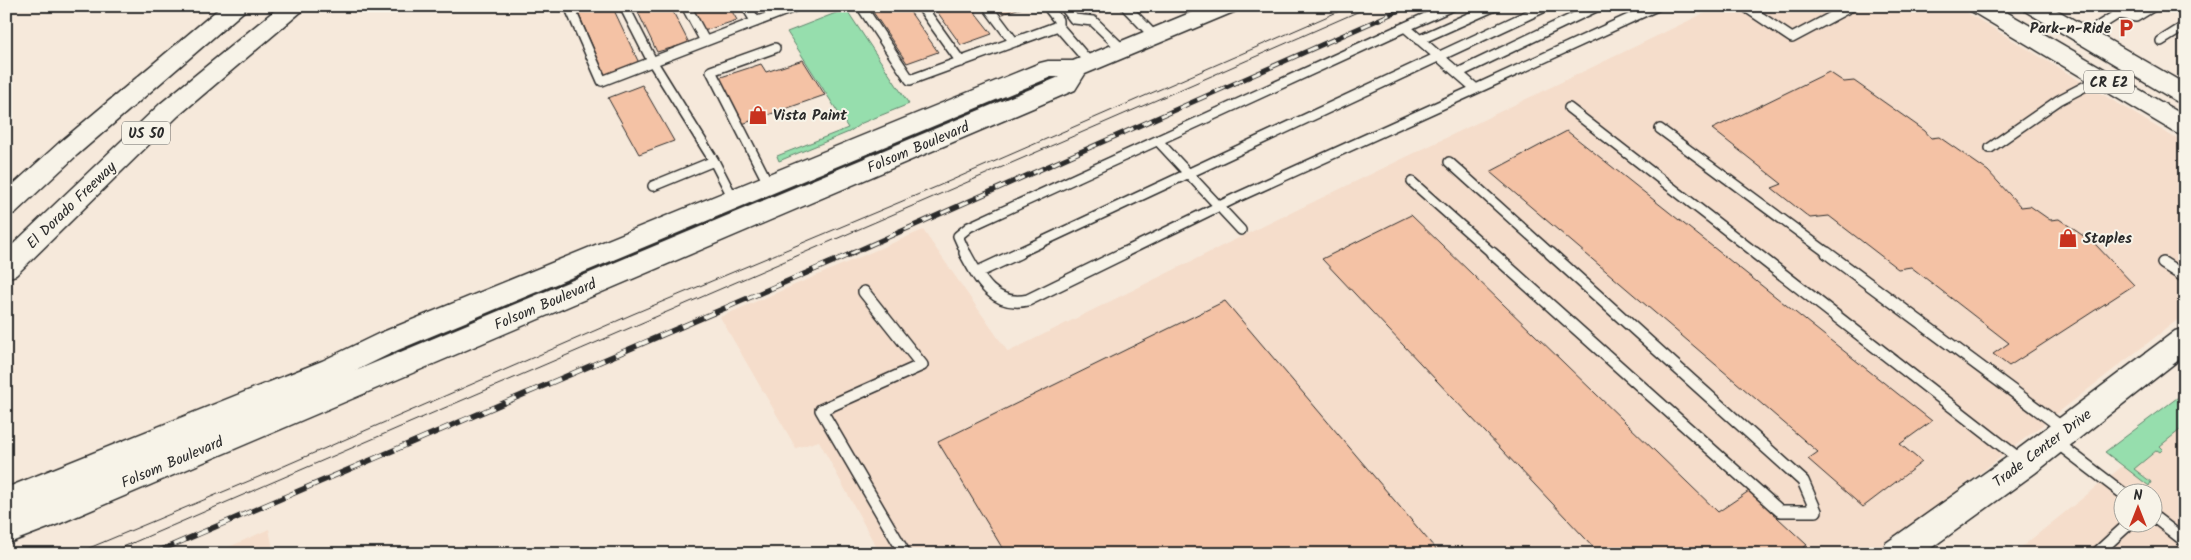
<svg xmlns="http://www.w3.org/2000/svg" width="2191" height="560" font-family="Kalam,sans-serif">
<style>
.built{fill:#f5ddcb;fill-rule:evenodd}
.green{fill:#96dead;stroke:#60846c}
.building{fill:#f4c2a5;stroke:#2b2b2b}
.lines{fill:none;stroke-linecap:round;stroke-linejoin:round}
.lane-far1-casing{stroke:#2b2b2b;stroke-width:12}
.lane-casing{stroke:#2b2b2b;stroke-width:14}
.secondary-casing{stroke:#2b2b2b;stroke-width:3}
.primary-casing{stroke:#2b2b2b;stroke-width:3}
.highway-casing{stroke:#2b2b2b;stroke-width:3}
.lane-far1{stroke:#f7f3e8;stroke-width:9}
.lane{stroke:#f7f3e8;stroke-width:11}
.secondary{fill:#f7f3e8;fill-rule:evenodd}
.primary{fill:#f7f3e8;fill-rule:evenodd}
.highway{fill:#f7f3e8;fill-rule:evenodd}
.tram{stroke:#2b2b2b;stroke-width:1}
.rail-far1-casing{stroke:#2b2b2b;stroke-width:5}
.rail-casing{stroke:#2b2b2b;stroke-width:5.5}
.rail-far1{stroke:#f7f3e8;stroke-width:3;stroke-dasharray:10;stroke-linecap:butt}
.rail{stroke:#f7f3e8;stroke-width:4;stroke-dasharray:12;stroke-linecap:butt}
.labels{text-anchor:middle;stroke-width:4;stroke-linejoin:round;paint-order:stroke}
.shield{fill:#f7f3e8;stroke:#686764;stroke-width:1}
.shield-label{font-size:14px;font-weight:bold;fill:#2b2b2b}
.poi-label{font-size:15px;font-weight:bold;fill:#2b2b2b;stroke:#f7f3e8;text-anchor:start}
.street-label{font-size:15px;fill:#2b2b2b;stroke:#f7f3e8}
</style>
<rect width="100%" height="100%" fill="#f6e9db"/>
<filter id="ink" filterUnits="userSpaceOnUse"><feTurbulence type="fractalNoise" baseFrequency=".02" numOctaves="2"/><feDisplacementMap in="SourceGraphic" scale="10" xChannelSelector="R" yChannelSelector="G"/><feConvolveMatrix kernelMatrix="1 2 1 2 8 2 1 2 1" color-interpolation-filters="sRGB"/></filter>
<g filter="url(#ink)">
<path class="built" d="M1719,6H1956L2185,144V314L1876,554H880L819,441L796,448L720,317L923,230L1008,352L1224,245Z
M2185,416V554H2013ZM2124,492H2154V522H2124Z
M269,529L274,554H213Z"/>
<path class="green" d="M846,9L909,104L862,123L849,132L779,161L777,156L848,128L787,32Z
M2185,392V426L2160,446L2163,449L2160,452L2157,450L2134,469L2151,482L2149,486L2105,452Z"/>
<path class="building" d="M575,6H612L639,63L605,75Z
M635,6H670L689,43L657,52Z
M691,6H729L737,20L704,31Z
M869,6H906L938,52L907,63Z
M933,6H970L992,34L961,45Z
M995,6H1027L1002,14Z
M803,60L825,95L742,124L718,78L761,64L766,72Z
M1829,72L1844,82L1854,81L1925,131L1931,138L1939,137L1988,171L2021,207L2030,206L2050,220L2059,219L2095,244L2134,285L2009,366L1993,354L2009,343L1911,267L1898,269L1829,216L1810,218L1772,188L1782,184L1712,129Z
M642,85L674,141L639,154L608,98Z
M1567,131L1932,421L1900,444L1922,462L1863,507L1808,459L1818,452L1490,172Z
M1411,215L1718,512L1749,491L1807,545L1795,554H1600L1322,259Z
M1225,301L1440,554H1006L938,442Z"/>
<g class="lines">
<g class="lane-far1-casing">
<path id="lane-far1" d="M569,6L602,81L797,6
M624,6L652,61L714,161L733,198
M686,6L705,41
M746,6L756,22
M861,6L910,80L1058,26L1090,63
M921,6L961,62
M987,6L1014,42
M1047,6L1058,20V26
M1064,6L1074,19L1093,21L1123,50
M1744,6L1792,38L1852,6
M1127,8L1155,37
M1405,27L1452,6
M2083,36L2118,14L2136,17L2154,6
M1419,40L1495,6
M2161,41L2185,26
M1458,73L1598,6
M1476,89L1657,6
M1569,108L1757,254
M1660,129L1829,254
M1158,141L1241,230
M1990,148L2059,100L2101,78
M1449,162L1551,254
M1412,182L1493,254
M768,183L711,71L775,48
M653,186L714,161
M966,254L958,236L969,227L1405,27L1476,89
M1016,254L1547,6
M1121,254L1238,197L1476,89"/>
</g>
<g class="lane-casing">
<path id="lane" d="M965,253C979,279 994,308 1028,300L1124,253
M1492,253L1780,511H1816L1803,481L1550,253
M1755,253L2022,461
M1827,253L2064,429
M2163,263L2185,277
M978,272L1019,253
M864,292L922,365L821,410L905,554
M2056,442L2124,494
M2154,517L2185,541
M2096,554L2131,522"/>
</g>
<g class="secondary-casing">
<path id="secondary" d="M1207,6H1239L1236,11L1085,74L1075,90L61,523L6,544V488L322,361L378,334L1040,63L1048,61H1073ZM1051,77H1059L355,371L398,350Z
M2185,328V355L2035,473L1923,554H1881L1886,543L2013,453L2175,331Z"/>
</g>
<g class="primary-casing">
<path id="primary" d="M1968,6H1996L2185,116V136L2176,133L1971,11Z
M2022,6H2050L2185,84V103L2176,101L2025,11Z"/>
</g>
<g class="highway-casing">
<path id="highway" d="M222,6H247L244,11L77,155L15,213L6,216V191L59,143Z
M280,6H305L302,11L178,116L16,275L6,278V251L160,104Z"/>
</g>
<use href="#lane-far1" class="lane-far1"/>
<use href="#lane" class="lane"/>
<use href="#secondary" class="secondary"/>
<use href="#primary" class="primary"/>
<use href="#highway" class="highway"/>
<path class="tram" d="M75,554L268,473L633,314L936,187L1351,6
M107,554C528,371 951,191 1371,6"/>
<g class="rail-far1-casing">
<path id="rail-far1" d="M850,254L1409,6"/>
</g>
<g class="rail-casing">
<path id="rail" d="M152,554L853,253"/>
</g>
<use href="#rail-far1" class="rail-far1"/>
<use href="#rail" class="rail"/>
</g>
</g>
<defs>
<g id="parking-bare" transform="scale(1.5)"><path d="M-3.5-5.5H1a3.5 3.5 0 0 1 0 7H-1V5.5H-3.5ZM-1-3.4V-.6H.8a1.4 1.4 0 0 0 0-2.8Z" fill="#c8321e" stroke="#f7f3e8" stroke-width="2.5" paint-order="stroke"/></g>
<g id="shop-bare" transform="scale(1.5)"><path d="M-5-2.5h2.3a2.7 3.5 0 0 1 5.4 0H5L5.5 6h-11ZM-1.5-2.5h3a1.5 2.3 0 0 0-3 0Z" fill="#c8321e" stroke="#f7f3e8" stroke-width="2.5" paint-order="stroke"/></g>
</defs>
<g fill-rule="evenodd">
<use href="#parking-bare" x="2126" y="28"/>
<use href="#shop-bare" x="758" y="115"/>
<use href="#shop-bare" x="2068" y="238"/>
</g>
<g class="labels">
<g class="shield">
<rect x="2084" y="70.5" width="50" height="23" rx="4"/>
<rect x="122" y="121.5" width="48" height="23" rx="4"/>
</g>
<g class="shield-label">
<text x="2109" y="87">CR E2</text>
<text x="146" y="138">US 50</text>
</g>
<g class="poi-label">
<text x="2111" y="33" text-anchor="end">Park-n-Ride</text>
<text x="773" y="120">Vista Paint</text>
<text x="2083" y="243">Staples</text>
</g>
<g class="street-label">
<text transform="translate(918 147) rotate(-23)" y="5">Folsom Boulevard</text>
<text transform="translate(71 205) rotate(-44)" y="5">El Dorado Freeway</text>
<text transform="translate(545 304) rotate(-23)" y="5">Folsom Boulevard</text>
<text transform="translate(2042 448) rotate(-37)" y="5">Trade Center Drive</text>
<text transform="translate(172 462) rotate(-23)" y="5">Folsom Boulevard</text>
</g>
</g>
<rect width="2191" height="560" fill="none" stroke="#f7f3e8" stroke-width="25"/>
<rect x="12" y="12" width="2166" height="535" fill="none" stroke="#2b2b2b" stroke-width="2" filter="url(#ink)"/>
<g transform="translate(2138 508)"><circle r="24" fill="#f7f3e8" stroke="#a5a39c"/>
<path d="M0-4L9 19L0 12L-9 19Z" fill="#c8321e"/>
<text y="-8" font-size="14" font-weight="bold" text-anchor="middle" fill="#2b2b2b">N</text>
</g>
</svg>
